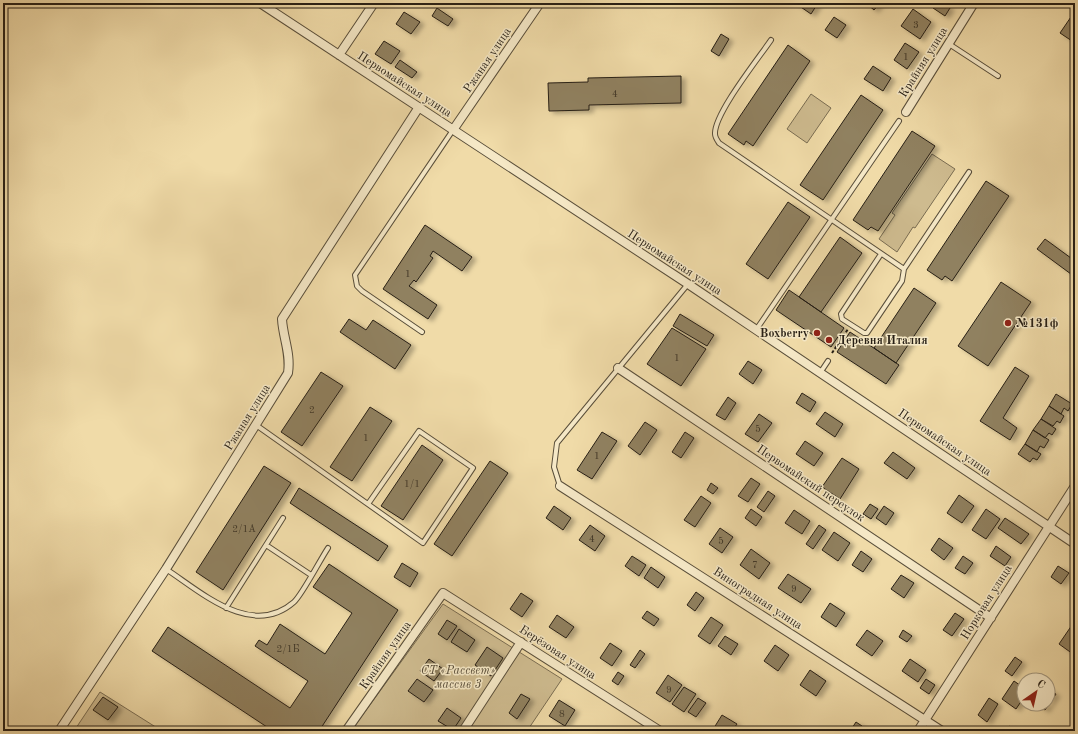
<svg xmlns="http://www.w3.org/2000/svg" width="1078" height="734" font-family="'Old Standard TT',serif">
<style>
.green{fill:#cebb8f;stroke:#7a6d52}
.building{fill:#908161;stroke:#271f15;filter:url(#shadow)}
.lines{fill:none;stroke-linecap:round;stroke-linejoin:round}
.lane-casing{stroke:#594e3a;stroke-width:6}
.street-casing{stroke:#594e3a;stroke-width:10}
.path{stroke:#271f15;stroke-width:2;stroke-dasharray:3 2;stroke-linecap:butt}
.lane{stroke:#f5e8c6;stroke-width:4}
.street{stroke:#f5e8c6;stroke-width:8}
.poi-dot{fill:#8f2418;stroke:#f5e8c6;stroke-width:1.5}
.labels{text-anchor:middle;stroke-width:3;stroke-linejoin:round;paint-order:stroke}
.number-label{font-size:10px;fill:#413828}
.street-label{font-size:12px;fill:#271f15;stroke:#f5e8c6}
.poi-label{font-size:12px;font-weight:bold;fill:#271f15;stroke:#f5e8c6;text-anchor:start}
.park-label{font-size:12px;font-style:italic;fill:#594e3a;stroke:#f5e8c6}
</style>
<defs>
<filter id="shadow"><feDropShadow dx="4.5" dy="2.5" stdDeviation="2" flood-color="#0004"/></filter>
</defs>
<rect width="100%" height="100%" fill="#f0dba8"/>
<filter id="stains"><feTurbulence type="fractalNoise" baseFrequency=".005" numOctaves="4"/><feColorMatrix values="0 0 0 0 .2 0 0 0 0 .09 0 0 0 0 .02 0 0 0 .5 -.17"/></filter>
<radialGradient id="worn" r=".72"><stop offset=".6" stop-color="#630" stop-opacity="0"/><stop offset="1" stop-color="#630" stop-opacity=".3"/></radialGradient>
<path class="green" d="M811,94L831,108L807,143L787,129Z
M932,154L955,169L915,228L913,227L897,252L879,239L895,215L892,213Z
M443,604L562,679L527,731H351Z
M100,692L162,731H74Z"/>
<path class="building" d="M795,3H818L811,14Z
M866,3H880L874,10Z
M937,3H943L950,8L945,16L933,8Z
M437,8L453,19L448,26L432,16Z
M913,9L931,22L920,39L901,26Z
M1075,11V43L1060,33Z
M404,12L420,22L411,34L396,24Z
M834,17L846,25L837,38L825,30Z
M721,34L729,39L719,56L711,51Z
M384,41L400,51L391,64L375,54Z
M905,43L919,52L907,69L894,60Z
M788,45L810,61L753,146L746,141L744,145L728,134Z
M400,60L417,72L412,78L395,67Z
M873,66L891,78L883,91L864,79Z
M681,76V103L589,105V110L549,111L548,83L588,82V78Z
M861,95L883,110L823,200L800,185Z
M912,131L935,146L878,231L871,227L868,230L853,220Z
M986,181L1009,196L952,281L945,276L942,280L927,270Z
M788,202L810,217L768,279L746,264Z
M425,225L472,257L462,271L433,251L430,256L433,258L416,282L414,280L409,286L437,305L428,319L383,289Z
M840,237L862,253L821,312L799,297Z
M1045,239L1075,261V277L1037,249Z
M1001,282L1031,302L988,366L958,346Z
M914,288L936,303L896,363L874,348Z
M789,290L844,328L831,347L776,310Z
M680,314L714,335L707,346L673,326Z
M349,319L366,330L373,320L411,345L395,369L340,332Z
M672,328L706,349L681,386L647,364Z
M850,332L899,365L886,384L837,352Z
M748,361L762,370L753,384L739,374Z
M1015,367L1029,376L1003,418L1017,428L1010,440L980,421Z
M321,372L343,386L302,446L281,432Z
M802,393L816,402L810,412L796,403Z
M1056,394L1072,404L1068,411L1064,408L1061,414L1049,406Z
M728,397L736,403L725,420L716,415Z
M1049,406L1064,416L1060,423L1057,421L1053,426L1041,419Z
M370,407L392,421L352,481L330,467Z
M825,412L843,424L835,437L816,424Z
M759,414L772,423L758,442L745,434Z
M1041,419L1056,429L1052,435L1049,433L1045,438L1033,430Z
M645,422L657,430L640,455L628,446Z
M1033,430L1049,440L1044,448L1040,446L1037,452L1025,444Z
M602,432L617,441L592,479L577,470Z
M685,432L694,438L681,458L672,452Z
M805,441L823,453L814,466L796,454Z
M1025,444L1041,454L1037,460L1033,458L1030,462L1018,454Z
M422,445L443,460L403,520L381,506Z
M893,452L915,468L907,479L884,463Z
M842,458L859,469L840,499L822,487Z
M490,461L508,473L452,556L434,544Z
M264,466L291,483L223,590L196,572Z
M751,478L760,484L748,502L738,496Z
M711,483L718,488L713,494L707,490Z
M299,488L388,546L378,561L290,503Z
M768,491L775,496L764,512L757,507Z
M959,495L974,506L962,523L947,513Z
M701,496L711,503L695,527L684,520Z
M870,504L878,509L871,519L863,514Z
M554,506L571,518L563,530L546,518Z
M884,506L894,513L886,525L876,518Z
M751,509L762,517L756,526L745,518Z
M986,509L1000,519L986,539L972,530Z
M794,510L810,521L802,534L785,523Z
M1005,518L1029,534L1021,544L998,528Z
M590,525L605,536L595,551L579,540Z
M819,525L826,530L813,549L806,544Z
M720,528L733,537L722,553L709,544Z
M834,532L850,543L838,561L822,550Z
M939,538L953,548L944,560L931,550Z
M996,546L1011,557L1005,566L990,556Z
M751,549L770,563L759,579L740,565Z
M861,551L872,559L863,572L852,565Z
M632,556L646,565L639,576L625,566Z
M963,556L973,563L965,574L955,568Z
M402,563L418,573L410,587L394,577Z
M329,564L398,610L319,731H273L152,651L168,627L290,708L308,681L255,646L259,640L267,645L280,624L325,654L352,613L313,587Z
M1058,566L1069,573L1061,584L1051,577Z
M651,567L665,577L658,588L644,578Z
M788,574L811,589L801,603L778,588Z
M901,575L914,583L904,598L891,589Z
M696,592L704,598L695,611L687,605Z
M521,593L533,601L522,617L510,609Z
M830,603L845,613L836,627L821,617Z
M647,611L659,619L654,626L642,618Z
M955,613L964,619L952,636L943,630Z
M557,615L574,627L566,638L549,627Z
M711,617L723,625L710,644L698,636Z
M447,620L457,626L447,640L438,634Z
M1072,625L1075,627V651L1073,654L1059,644Z
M459,629L475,640L467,652L451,642Z
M867,630L883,641L872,656L856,645Z
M903,630L912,636L907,642L899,637Z
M725,636L738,644L731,655L718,646Z
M610,643L622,651L612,666L600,658Z
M775,645L789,655L778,671L764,661Z
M487,647L503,658L491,676L475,665Z
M640,650L645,654L635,668L630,665Z
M1015,657L1022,662L1012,676L1005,671Z
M429,659L443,669L434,681L420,671Z
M910,659L926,670L918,682L902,671Z
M810,670L826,681L816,696L800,685Z
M618,672L624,676L618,685L612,681Z
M668,675L682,685L670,702L656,693Z
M417,679L433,690L424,702L408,691Z
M926,679L935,685L929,694L920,688Z
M1014,681L1024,688V697L1016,709L1002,699Z
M684,687L696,694L684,712L672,704Z
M1048,689L1056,694L1045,710L1036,704H1048Z
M521,694L530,699L517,719L509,713Z
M103,697L118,707L108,720L93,710Z
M698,698L706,703L696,717L688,712Z
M989,698L998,704L987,722L978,715Z
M559,700L575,710L565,726L549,716Z
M447,708L461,718L453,730L438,721Z
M722,715L737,724L732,731H712Z
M856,722L862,726L858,731H850Z
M1009,726L1016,731H1005Z
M203,727L208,731H200Z"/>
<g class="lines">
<g class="lane-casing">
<path id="lane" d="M771,40C758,59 714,114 715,134C715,137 717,140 719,143L904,269
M949,44L998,76
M881,254L841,314L842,319L864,333H867L902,281L904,269L969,172
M756,330L899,121
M422,332L362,291L357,286L355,275L453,130
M820,373L828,361
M256,425L423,543L473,468L419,431L368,504
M560,486L554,467L557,443L688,284
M266,545L311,575
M166,569C201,592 252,639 294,602C302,595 320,560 328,548
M226,608L283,518"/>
</g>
<g class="street-casing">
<path id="street" d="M260,3L688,284L1075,544
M339,55L374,3
M906,112L974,3
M453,130L540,3
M618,368L991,618
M560,486L942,731
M59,731L166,569L288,373C291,353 283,338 282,319L419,107
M346,731L443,593L660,731
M463,731L521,642
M918,731L1075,486"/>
</g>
<path class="path" d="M832,353L848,329"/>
<use href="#lane" class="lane"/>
<use href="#street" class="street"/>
</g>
<g class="poi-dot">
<circle cx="1008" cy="323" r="4"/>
<circle cx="817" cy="333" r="4"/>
<circle cx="829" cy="340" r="4"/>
</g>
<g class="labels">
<g class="number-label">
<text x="916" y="28">3</text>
<text x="906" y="60">1</text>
<text x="615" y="97">4</text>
<text x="408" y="277">1</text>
<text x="677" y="361">1</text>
<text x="312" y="413">2</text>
<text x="758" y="432">5</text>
<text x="366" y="441">1</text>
<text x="597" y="459">1</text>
<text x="412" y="487">1/1</text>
<text x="244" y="532">2/1А</text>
<text x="592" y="542">4</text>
<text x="721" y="544">5</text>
<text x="755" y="568">7</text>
<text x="794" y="592">9</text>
<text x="288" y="652">2/1Б</text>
<text x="669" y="693">9</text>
<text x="562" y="717">8</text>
</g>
<g class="street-label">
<text transform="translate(487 60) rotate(-56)" y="4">Ржаная улица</text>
<text transform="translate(923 62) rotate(-58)" y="4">Крайняя улица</text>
<text transform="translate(405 84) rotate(33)" y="4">Первомайская улица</text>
<text transform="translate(675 262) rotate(33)" y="4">Первомайская улица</text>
<text transform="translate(247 417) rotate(-58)" y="4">Ржаная улица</text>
<text transform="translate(945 442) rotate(34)" y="4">Первомайская улица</text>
<text transform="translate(811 483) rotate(34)" y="4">Первомайский переулок</text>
<text transform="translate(758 598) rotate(33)" y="4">Виноградная улица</text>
<text transform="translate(986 602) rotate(-58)" y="4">Норковая улица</text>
<text transform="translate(558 652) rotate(33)" y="4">Берёзовая улица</text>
<text transform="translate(385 655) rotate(-55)" y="4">Крайняя улица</text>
</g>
<g class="poi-label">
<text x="1016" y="327">№131ф</text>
<text x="809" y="337" text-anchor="end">Boxberry</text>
<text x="837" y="344">Деревня Италия</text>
</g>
<g class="park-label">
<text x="458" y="674">СТ «Рассвет»<tspan x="458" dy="14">массив 3</tspan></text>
</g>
</g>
<rect width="1078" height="734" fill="none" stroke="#f0dba8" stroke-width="16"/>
<rect x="4" y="4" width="1070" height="726" fill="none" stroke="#271f15" stroke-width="2"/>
<rect x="8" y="8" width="1062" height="718" fill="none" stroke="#271f15"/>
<g transform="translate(1036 692) rotate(34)"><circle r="19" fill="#f5e8c6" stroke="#a3987f"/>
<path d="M0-3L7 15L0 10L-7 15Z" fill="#8f2418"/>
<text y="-6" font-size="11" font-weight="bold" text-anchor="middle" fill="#271f15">С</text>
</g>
<rect width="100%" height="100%" filter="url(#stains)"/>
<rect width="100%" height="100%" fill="url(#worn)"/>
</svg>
